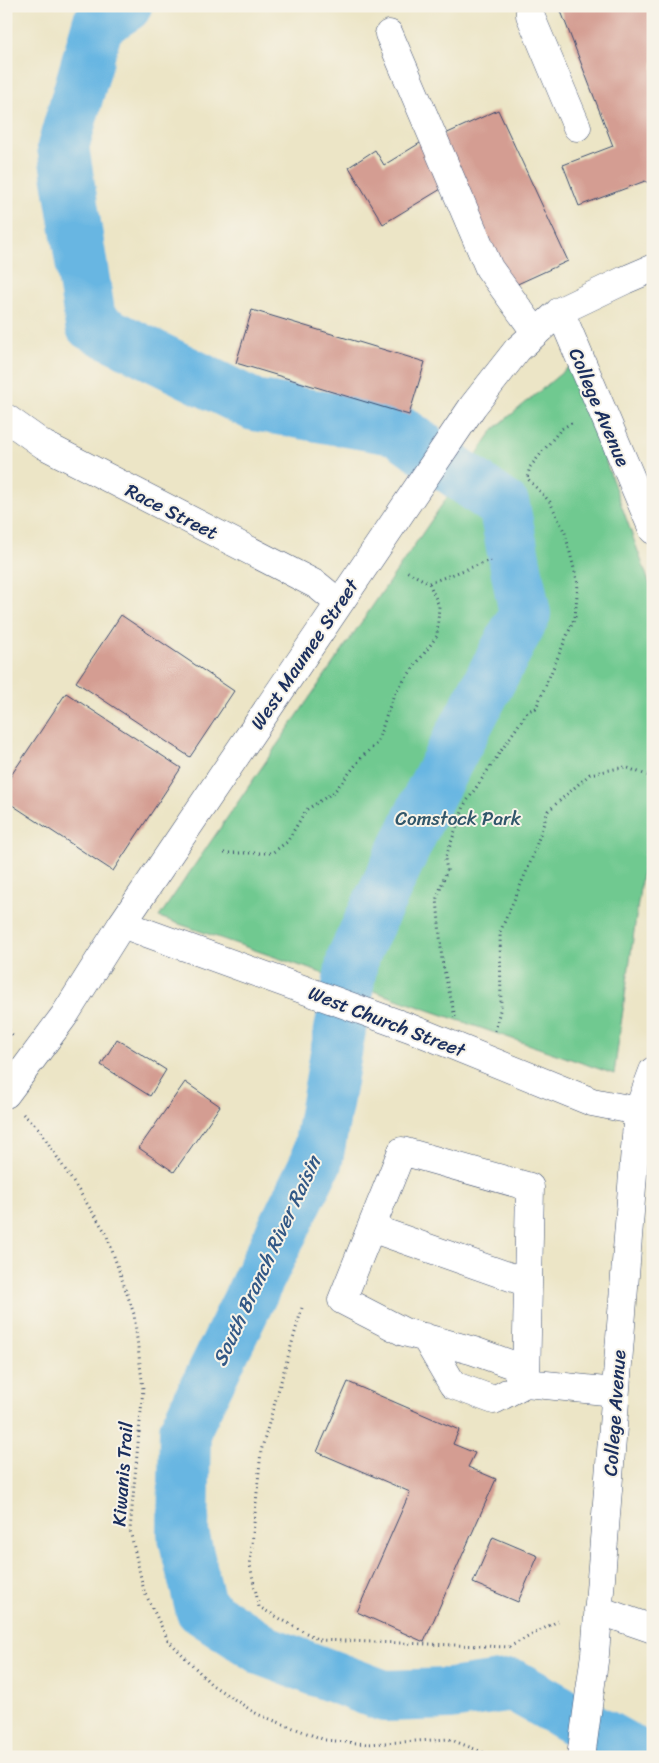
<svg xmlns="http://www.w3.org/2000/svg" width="659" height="1763" font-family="Sriracha,sans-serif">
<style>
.green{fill:#70c990;stroke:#467c77}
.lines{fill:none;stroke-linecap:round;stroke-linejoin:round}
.river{stroke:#68b6e2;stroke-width:52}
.building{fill:#d49d92}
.minor-casing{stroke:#3a4a6e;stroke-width:29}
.major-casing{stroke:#3a4a6e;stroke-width:29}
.path{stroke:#3a4a6e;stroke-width:3;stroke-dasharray:1 4;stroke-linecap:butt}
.minor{stroke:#fff;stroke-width:28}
.major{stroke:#fff;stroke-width:28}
.labels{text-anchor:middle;stroke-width:4;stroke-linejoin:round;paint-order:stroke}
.street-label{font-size:19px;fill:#1b2f5e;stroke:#f7f3e8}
.park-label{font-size:19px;fill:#30566a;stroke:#f7f3e8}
.water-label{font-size:20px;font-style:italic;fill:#325886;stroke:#f7f3e8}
</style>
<rect width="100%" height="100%" fill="#f7f3e8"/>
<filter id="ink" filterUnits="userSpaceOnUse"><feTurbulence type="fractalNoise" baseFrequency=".02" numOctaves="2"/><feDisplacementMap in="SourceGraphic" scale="10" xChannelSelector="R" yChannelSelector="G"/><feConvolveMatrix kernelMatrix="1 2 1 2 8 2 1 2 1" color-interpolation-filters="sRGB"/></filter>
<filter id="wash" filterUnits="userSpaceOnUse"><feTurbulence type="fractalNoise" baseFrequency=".0096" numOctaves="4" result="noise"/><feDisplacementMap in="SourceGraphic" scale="20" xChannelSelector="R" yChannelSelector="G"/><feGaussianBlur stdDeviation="1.12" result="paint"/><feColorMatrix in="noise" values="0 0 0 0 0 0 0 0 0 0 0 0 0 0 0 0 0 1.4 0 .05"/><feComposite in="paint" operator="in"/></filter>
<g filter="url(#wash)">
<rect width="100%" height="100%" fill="#ece5c6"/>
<path class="green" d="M571,365L653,593V796L614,1074L159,917L494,429Z"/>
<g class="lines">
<path class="river" d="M126,6L98,24L63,147L91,325L254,405L398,430L504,506L525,614L431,792L353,957L317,1160L185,1430L183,1533L201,1609L265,1651L384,1696L450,1694L513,1685L642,1757"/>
</g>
<g id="blocks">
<path class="building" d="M559,6H653V182L650,184L645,181L579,206L563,165L613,146Z
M498,110L568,261L511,287L441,136Z
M425,140L451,183L383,224L349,167L375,150L384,165Z
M252,310L425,362L409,415L236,363Z
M121,615L234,691L190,757L76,682Z
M66,693L181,768L113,871L6,801V783Z
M117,1039L166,1070L150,1096L101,1065Z
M185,1082L220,1106L174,1172L139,1148Z
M348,1382L459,1430L453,1444L475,1453L468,1467L496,1479L424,1642L357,1612L410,1492L317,1452Z
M493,1537L538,1556L518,1602L473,1583Z"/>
</g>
</g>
<g filter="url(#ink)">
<use href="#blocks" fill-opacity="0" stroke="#3a4a6e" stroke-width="1"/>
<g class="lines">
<g class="minor-casing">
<path id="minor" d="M530,6V15L577,127
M389,34L489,268L536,333
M560,311L653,530
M6,418L44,445L317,585L339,603
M122,924L473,406L517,350L560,311L625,280L653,268
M371,1228L528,1283
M425,1337L453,1385L494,1400L526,1383L530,1187L402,1151L342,1300L404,1332L474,1351L513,1365L526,1383L615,1392
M598,1610L653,1629
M581,1757L595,1654L638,1111L653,1071"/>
</g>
<g class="major-casing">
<path id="major" d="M6,1094L64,1016L122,924L410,1028L592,1102L638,1111L653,1109"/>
</g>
<path class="path" d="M429,583L494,559
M224,853H272L287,842L306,810L334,792L362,757L377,743L394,694L437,636L439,606L429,583L406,571
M455,1017L442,961L437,898L447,870L445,859L465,804L528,711L536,708L575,617L578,584L565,533L550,502L527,478L530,467L561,429L575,421
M6,1026L13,1036
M495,1031L501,1006L500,932L531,861L548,811L590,774L625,767L652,777
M23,1114L39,1129L106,1233L134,1314L143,1389L130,1530L144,1591L168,1640L212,1685L257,1714L325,1740L367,1744L449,1739L495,1757
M302,1308L261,1451L250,1565L259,1607L319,1640L509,1647L558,1621"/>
<use href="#minor" class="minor"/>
<use href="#major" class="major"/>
</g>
</g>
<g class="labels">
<g class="street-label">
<text transform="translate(600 407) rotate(67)" y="7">College Avenue</text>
<text transform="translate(172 511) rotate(27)" y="7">Race Street</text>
<text transform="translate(304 654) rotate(-56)" y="7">West Maumee Street</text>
<text transform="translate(387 1021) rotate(21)" y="7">West Church Street</text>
<text transform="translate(614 1413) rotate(-86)" y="7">College Avenue</text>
<text transform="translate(122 1474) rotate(-86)" y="7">Kiwanis Trail</text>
</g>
<g class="park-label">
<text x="458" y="825">Comstock Park</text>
</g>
<g class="water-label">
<text transform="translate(266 1261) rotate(-65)" y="7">South Branch River Raisin</text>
</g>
</g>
<rect width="659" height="1763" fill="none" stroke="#f7f3e8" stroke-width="25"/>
</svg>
